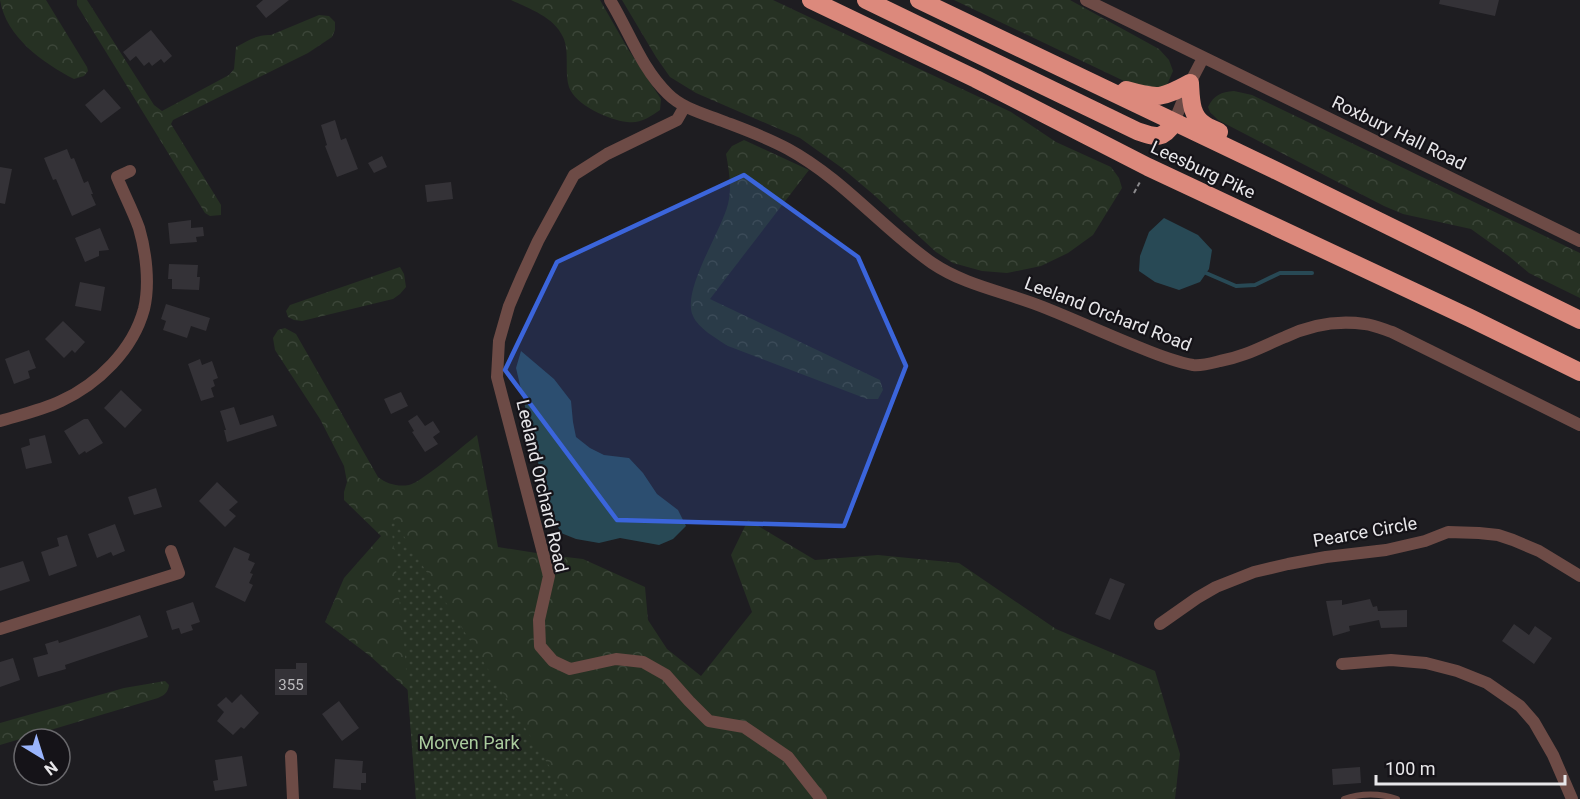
<svg xmlns="http://www.w3.org/2000/svg" width="1580" height="799" font-family="Roboto,sans-serif">
<style>
.forest{fill:url(#forest-crowns)}
.park{fill:url(#park-dots)}
.water{fill:#284955}
.lines{fill:none;stroke-linecap:round;stroke-linejoin:round}
.stream{stroke:#284955;stroke-width:4}
.building{fill:#343237}
.path{stroke:#8c8b8e;stroke-width:2;stroke-dasharray:4.5 3;stroke-linecap:butt}
.lane{stroke:#6d4b46;stroke-width:6}
.street{stroke:#6d4b46;stroke-width:12}
.highway{stroke:#dc897c;stroke-width:18}
.marked{fill:#3b65db;fill-opacity:0.2;stroke:#3b65db;stroke-width:4.5;stroke-linejoin:round}
.labels{text-anchor:middle;stroke-width:4.5;stroke-linejoin:round;paint-order:stroke}
.number-label{font-size:15px;fill:#bbbabd}
.street-label{font-size:18px;fill:#e8e7ea;stroke:#151318}
.park-label{font-size:18px;fill:#a9cb9d;stroke:#151318}
</style>
<defs>
<pattern id="forest-crowns" width="20" height="18" patternUnits="userSpaceOnUse" patternTransform="scale(1.5)"><rect width="20" height="18" fill="#263123"/><path d="M2 6a3 3 0 1 1 6 0M12 15a3 3 0 1 1 6 0" fill="none" stroke="#3b4538"/></pattern>
<pattern id="park-dots" width="8" height="8" patternUnits="userSpaceOnUse" patternTransform="scale(1.5)"><rect width="8" height="8" fill="#263123"/><path d="M2 2h.1M6 6h.1" fill="none" stroke="#3b4538" stroke-width="1.8" stroke-linecap="round"/></pattern>
</defs>
<rect width="100%" height="100%" fill="#1e1d21"/>
<path class="forest" d="M0,0H46L87,67L88,71L84,76L74,79C43,63 6,37 0,0Z
M77,0H87L154,105L162,111L229,75L234,69L236,47C247,41 258,34 271,35L319,15L329,16L335,22V30L332,37L308,53L173,120L171,124L221,205V215L210,216L205,213L77,5Z
M511,0H600L628,49L661,99L660,110C650,117 640,124 627,122C609,120 575,105 569,87C564,71 570,52 563,37C554,17 530,9 511,0Z
M622,0H773L1011,112L1056,142L1111,167L1119,178L1122,188L1093,235L1068,253L1041,266L1007,273L982,271L953,263L936,252L874,195L842,168L800,138L696,93L670,77L656,57Z
M954,0H1070L1159,49L1169,60L1173,71L1167,85L1160,90L1145,91Z
M1234,91L1252,95L1580,253V298L1529,273L1510,257L1471,229L1403,214L1384,206L1218,120L1210,112L1208,107C1214,95 1221,92 1234,91Z
M744,140L809,170L710,299L880,380L883,390L878,399H867L728,346C717,339 698,328 693,316C681,291 721,232 728,204C732,188 729,170 726,154L732,146Z
M400,267L404,274L406,287L400,294L393,299L302,321L294,320L288,317L286,311L290,305Z
M285,328L296,334L378,477C387,484 398,487 409,485C422,482 464,445 477,435L498,547L549,555L583,559L645,587L648,620L667,649L701,676L752,612L731,555L748,520L815,560L878,555L959,563L1056,629L1155,671L1180,754L1175,799H416L408,690L370,656L325,622L344,578L381,536L344,500V492L347,482L344,466L320,419L275,350L273,338L278,330Z
M165,681L169,685C168,692 165,695 158,698L0,745V723L124,688Z"/>
<path class="park" d="M390,514L570,799H416L404,643Z"/>
<path class="water" d="M1164,218L1198,235L1212,250L1209,269L1200,282L1179,290L1155,282L1139,271L1140,256L1149,232Z
M521,351L554,379L571,401L573,422L576,437L590,448L604,455L629,458L643,473L657,494L678,510L686,526L673,539L659,545L620,538L599,543L576,539L561,533L549,509L516,368Z"/>
<g class="lines">
<path class="stream" d="M1206,273L1236,286L1255,285L1280,273H1312"/>
</g>
<path class="building" d="M263,0H289L266,18L256,6Z
M1440,0H1499L1495,16L1439,4Z
M151,30L172,56L164,63L161,59L152,66L149,62L144,66L136,56L130,61L123,52Z
M104,89L121,108L101,123L85,105Z
M335,120L341,140L346,138L358,169L337,177L325,146L327,145L321,125Z
M67,149L71,159L74,158L84,183L88,181L93,194H91L96,205L72,216L56,179L53,180L44,158Z
M382,156L387,167L374,173L368,163Z
M0,167L12,169L5,204L0,203Z
M451,182L453,199L427,202L425,185Z
M191,220V228L203,227L204,236L196,237L197,242L170,244L168,223Z
M100,228L109,250L99,251V256L85,262L75,238Z
M169,264L198,265L197,277H200L199,290L172,289V279H168Z
M80,282L105,287L101,311L75,306Z
M166,304L210,318L206,331L191,326L187,338L163,330L166,321L161,319Z
M63,321L85,342L75,353L72,350L64,358L45,339Z
M29,350L36,368L28,371L30,378L14,384L5,359Z
M200,359L202,365L212,361L218,378L213,380L215,386L211,388L214,397L201,401L188,364Z
M121,390L142,410L125,428L104,408Z
M401,392L408,406L391,414L384,399Z
M234,407L240,425L273,415L277,426L227,442L224,430H226L220,411Z
M417,415L425,426L433,421L440,432L433,437L438,444L425,452L412,432L414,431L408,421Z
M84,419H88L103,443L86,453L85,451L79,455L64,431Z
M45,435L52,463L26,469L21,448L30,445L29,439Z
M217,482L238,502L229,510L236,516L225,527L199,501Z
M156,488L162,507L134,515L128,497Z
M115,524L125,551L113,556L111,552L97,558L88,534Z
M67,535L77,566L49,576L41,552L59,546L57,538Z
M234,547L250,554L248,560L255,563L250,573L253,574L249,583L253,585L245,602L215,587Z
M23,561L30,581L0,591V568Z
M1110,578L1125,584L1110,620L1095,614Z
M1370,599L1373,607L1377,606L1378,611L1407,610V627L1381,628L1379,620L1349,626L1350,631L1333,636L1326,601L1342,600V605Z
M193,602L200,622L191,625L193,630L181,634L179,628L172,630L166,611Z
M140,615L148,637L65,665L66,669L38,677L33,658L48,654L45,644L58,640L59,643L110,626Z
M1514,624L1529,635L1535,626L1552,638L1534,664L1502,641Z
M13,658L20,680L0,687V662Z
M296,663H307V695H275V669H296Z
M241,694L259,713L244,729L241,727L233,735L217,721L224,712L217,705L226,697L232,703Z
M339,701L359,728L342,741L322,714Z
M242,756L247,786L215,791L213,781L218,780L215,760Z
M335,759L363,761L362,773H366V783H361V790L333,788Z
M1360,767L1361,783L1333,785L1332,769Z"/>
<g class="lines">
<path class="path" d="M1134,193L1141,180"/>
<path class="lane" d="M1344,799C1360,793 1381,793 1397,799"/>
<path class="street" d="M610,0C629,31 641,68 668,94C683,109 705,114 725,122C746,130 768,138 788,149C843,179 882,228 932,263C966,286 1006,292 1043,307C1076,320 1108,335 1141,348C1158,355 1176,362 1193,365C1202,366 1212,363 1220,361C1244,357 1263,346 1285,337C1310,325 1337,320 1365,324C1374,325 1383,329 1392,332L1580,425
M1086,0L1580,241
M685,106L677,120L607,154L574,175L538,241L521,278L509,306L499,341L497,377L549,576L539,620L540,646L553,661L570,669L616,659L643,662L666,675L689,701L709,721L744,727L788,757L821,799
M1174,122L1190,83L1203,58
M0,421C20,415 42,410 61,401C98,384 133,350 144,309C150,284 146,252 139,228C133,211 124,194 117,177L130,171
M1160,624L1197,598L1216,587L1254,572L1288,564L1326,557L1386,550L1425,541L1448,532L1479,533L1498,535L1513,540L1539,551L1580,576
M0,629L179,573L171,551
M1342,664L1391,660L1426,663L1457,671L1487,683L1520,706L1534,722L1553,755L1572,799
M291,756L293,799"/>
<path class="highway" d="M811,0L976,79L1148,167L1470,318L1580,372
M866,0L1137,131C1155,137 1163,141 1174,122
M919,0L1277,171L1580,320
M1126,90C1158,99 1161,99 1190,83C1191,98 1190,116 1205,125C1209,128 1214,129 1219,132"/>
</g>
<path class="marked" d="M744,175L858,257L906,366L844,526L617,520L505,370L557,262Z"/>
<g class="labels">
<g class="number-label">
<text x="291" y="690">355</text>
</g>
<g class="street-label">
<text transform="translate(1399 133) rotate(26)" y="6">Roxbury Hall Road</text>
<text transform="translate(1203 170) rotate(25)" y="6">Leesburg Pike</text>
<text transform="translate(1108 314) rotate(21)" y="6">Leeland Orchard Road</text>
<text transform="translate(542 486) rotate(77)" y="6">Leeland Orchard Road</text>
<text transform="translate(1365 532) rotate(-10)" y="6">Pearce Circle</text>
</g>
<g class="park-label">
<text x="469" y="749">Morven Park</text>
</g>
</g>
<g transform="translate(42 757) rotate(142)"><circle r="28" fill="#151318" stroke="#69686c" stroke-width="1.5"/>
<path d="M0-4.5L10 22L0 15L-10 22Z" fill="#9ab5fd"/>
<text y="-9" font-size="16" font-weight="bold" text-anchor="middle" fill="#e8e7ea">N</text>
</g>
<path d="M1376 775v9h189v-9" fill="none" stroke="#e8e7ea" stroke-width="3"/>
<text x="1385" y="775" font-size="18" fill="#e8e7ea" stroke="#151318" stroke-width="4.5" paint-order="stroke">100 m</text>
</svg>
